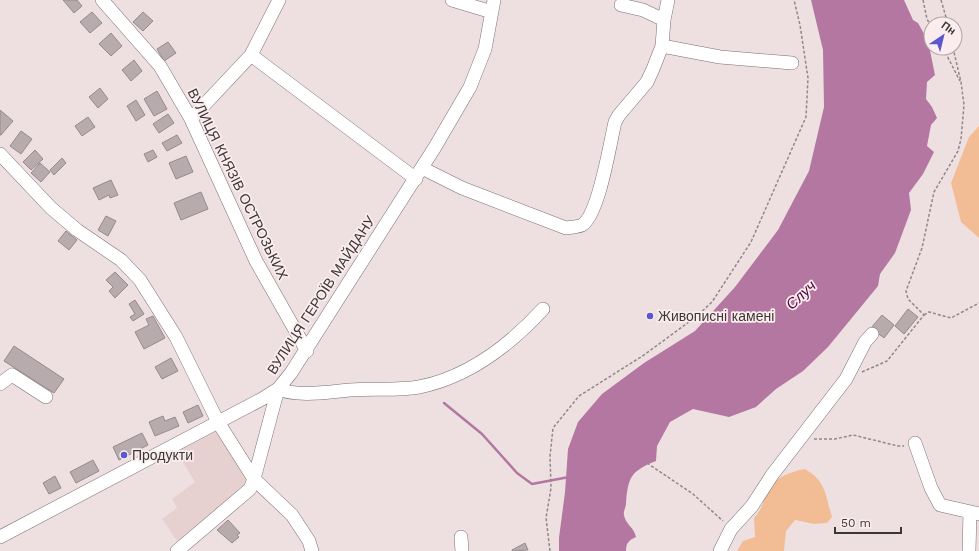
<svg xmlns="http://www.w3.org/2000/svg" width="979" height="551" font-family="'Work Sans',sans-serif">
<style>
.built{fill:#e6d0d0}
.green{fill:#f2bd95}
.water{fill:#b377a1}
.lines{fill:none;stroke-linecap:round;stroke-linejoin:round}
.stream{stroke:#b377a1;stroke-width:2.5}
.building{fill:#b7abae;stroke:#968a8d}
.minor-casing{stroke:#7b6f6f;stroke-width:14}
.path{stroke:#908787;stroke-width:1.5;stroke-dasharray:3 2;stroke-linecap:butt}
.minor{stroke:#fff;stroke-width:13}
.poi-dot{fill:#5a57cf;stroke:#fbeded;stroke-width:1.5}
.labels{text-anchor:middle;stroke-width:3.5;stroke-linejoin:round;paint-order:stroke}
.street-label{font-size:14px;fill:#3c3737;stroke:#fbeded}
.poi-label{font-size:14px;fill:#3c3737;stroke:#fbeded;text-anchor:start}
.water-label{font-size:15px;font-style:italic;fill:#510541;stroke:#fbeded}
</style>
<rect width="100%" height="100%" fill="#eee0e0"/>
<path class="built" d="M219,430L251,481L178,542L162,519L177,508L172,499L195,482L177,452Z"/>
<path class="green" d="M979,126V238L961,222L951,183L969,137Z
M805,469C827,482 825,495 832,517L827,523L814,524L795,520L786,531L784,551H737L743,541L755,537L754,518C762,509 763,503 766,493C771,479 792,471 805,469Z"/>
<path class="water" d="M811,0H904L913,20L918,23L928,41L935,75L927,82L926,99L932,107L937,118L931,125L927,146L934,152L923,174L909,193L911,210L895,253L880,274L878,286L828,347L803,371L776,389L756,407L729,417L693,409L670,422L657,446L656,461C631,471 628,477 626,503C626,507 623,512 624,515C625,524 634,527 636,537C629,540 626,543 626,551H559V538L565,492L568,449L578,422L602,394L644,363L695,331L735,287L778,230L809,171L824,107L823,50Z"/>
<g class="lines">
<path class="stream" d="M444,403L482,434L517,473L532,484L569,477"/>
</g>
<path class="building" d="M63,0H77L82,6L74,13Z
M92,12L102,23L90,33L80,22Z
M143,12L153,21L143,31L133,22Z
M111,33L122,46L111,56L99,44Z
M168,42L176,53L164,61L157,49Z
M134,60L142,71L131,81L122,70Z
M100,88L108,99L98,108L89,97Z
M157,91L167,109L154,116L144,99Z
M136,100L145,115L136,121L127,106Z
M0,110L13,121L1,135H0Z
M168,114L174,123L159,133L153,124Z
M88,117L95,127L82,136L75,126Z
M21,131L32,139L21,154L10,146Z
M177,135L182,143L167,151L162,143Z
M35,150L43,159L31,170L23,162Z
M153,150L157,157L148,162L144,154Z
M186,156L193,172L176,179L169,163Z
M62,158L66,163L54,175L50,170Z
M40,163L50,172L41,182L31,173Z
M111,180L118,195L110,198L109,195L99,200L93,188Z
M201,192L208,209L181,220L174,203Z
M106,216L116,221L108,236L98,230Z
M66,231L77,240L69,250L58,241Z
M115,272L128,285L115,298L109,291L113,287L106,280Z
M135,300L144,314L133,321L130,317L135,314L129,304Z
M908,309L918,317L904,334L895,326Z
M882,315L894,325L884,338L871,328Z
M153,316L165,338L144,349L135,332L149,325L146,319Z
M14,346L64,379L54,393L4,361Z
M171,358L178,371L162,379L155,367Z
M198,405L203,416L188,423L183,412Z
M163,416L165,421L175,417L179,426L155,436L149,422Z
M142,433L148,445L119,460L113,447Z
M93,460L99,471L76,483L70,472Z
M55,476L61,488L49,494L43,483Z
M228,520L240,533L237,535L239,537L232,543L217,530Z
M525,543L528,550L512,551V550Z"/>
<g class="lines">
<g class="minor-casing">
<path id="minor" d="M102,0L160,66L191,119L256,261L307,351
M452,0L492,12
M621,5L643,10L664,20
M662,46L720,57L792,63
M251,55L416,179
M191,119L251,55L279,0
M0,154L51,208L77,230L121,260L140,280L176,337L218,422L254,479L292,515L309,541L312,551
M422,168L462,188L566,228C571,227 578,227 582,225C599,215 610,143 615,122L619,115L647,82L653,69L662,46L664,20L668,0
M0,384L12,375L46,397
M915,443L931,488L940,505L979,514
M0,537L262,399L278,389L291,373L435,147L470,87L485,49L494,0
M461,537L462,551
M177,551L250,489L254,479L278,389C299,397 327,392 350,390C372,388 397,391 419,387C469,377 509,346 543,309
M720,551L731,529L752,506L772,475L846,379L865,342L872,334
M969,551L970,512"/>
</g>
<path class="path" d="M923,0L927,19L931,26
M941,0L948,24
M943,48L960,81
M924,315L929,312L951,318L979,303
M862,372L887,361L924,315L908,299L906,291L922,248L934,192L958,151L961,139L964,105L961,82L953,48
M814,439H835L853,435L898,446H904
M647,463L693,494L723,521
M550,551L546,518L551,488L550,456L553,428L579,396L644,355L697,316L712,302L751,242L806,117L808,78L800,25L794,0"/>
<use href="#minor" class="minor"/>
</g>
<g class="poi-dot">
<circle cx="650" cy="316" r="4"/>
<circle cx="124" cy="455" r="4"/>
</g>
<g class="labels">
<g class="street-label">
<text transform="translate(238 184) rotate(64)" y="5">ВУЛИЦЯ КНЯЗІВ ОСТРОЗЬКИХ</text>
<text transform="translate(321 295) rotate(-57)" y="5">ВУЛИЦЯ ГЕРОЇВ МАЙДАНУ</text>
</g>
<g class="poi-label">
<text x="658" y="321">Живописні камені</text>
<text x="132" y="460">Продукти</text>
</g>
<g class="water-label">
<text transform="translate(801 295) rotate(-43)" y="5">Случ</text>
</g>
</g>
<g transform="translate(943 36) rotate(35)"><circle r="19" fill="#fbeded" stroke="#afa4a4"/>
<path d="M0-3L7 15L0 10L-7 15Z" fill="#5a57cf"/>
<text y="-6" font-size="11" font-weight="bold" text-anchor="middle" fill="#3c3737">Пн</text>
</g>
<path d="M835 527v6h66v-6" fill="none" stroke="#3c3737" stroke-width="2"/>
<text x="841" y="527" font-size="12" fill="#3c3737" stroke="#fbeded" stroke-width="3" paint-order="stroke">50 m</text>
</svg>
